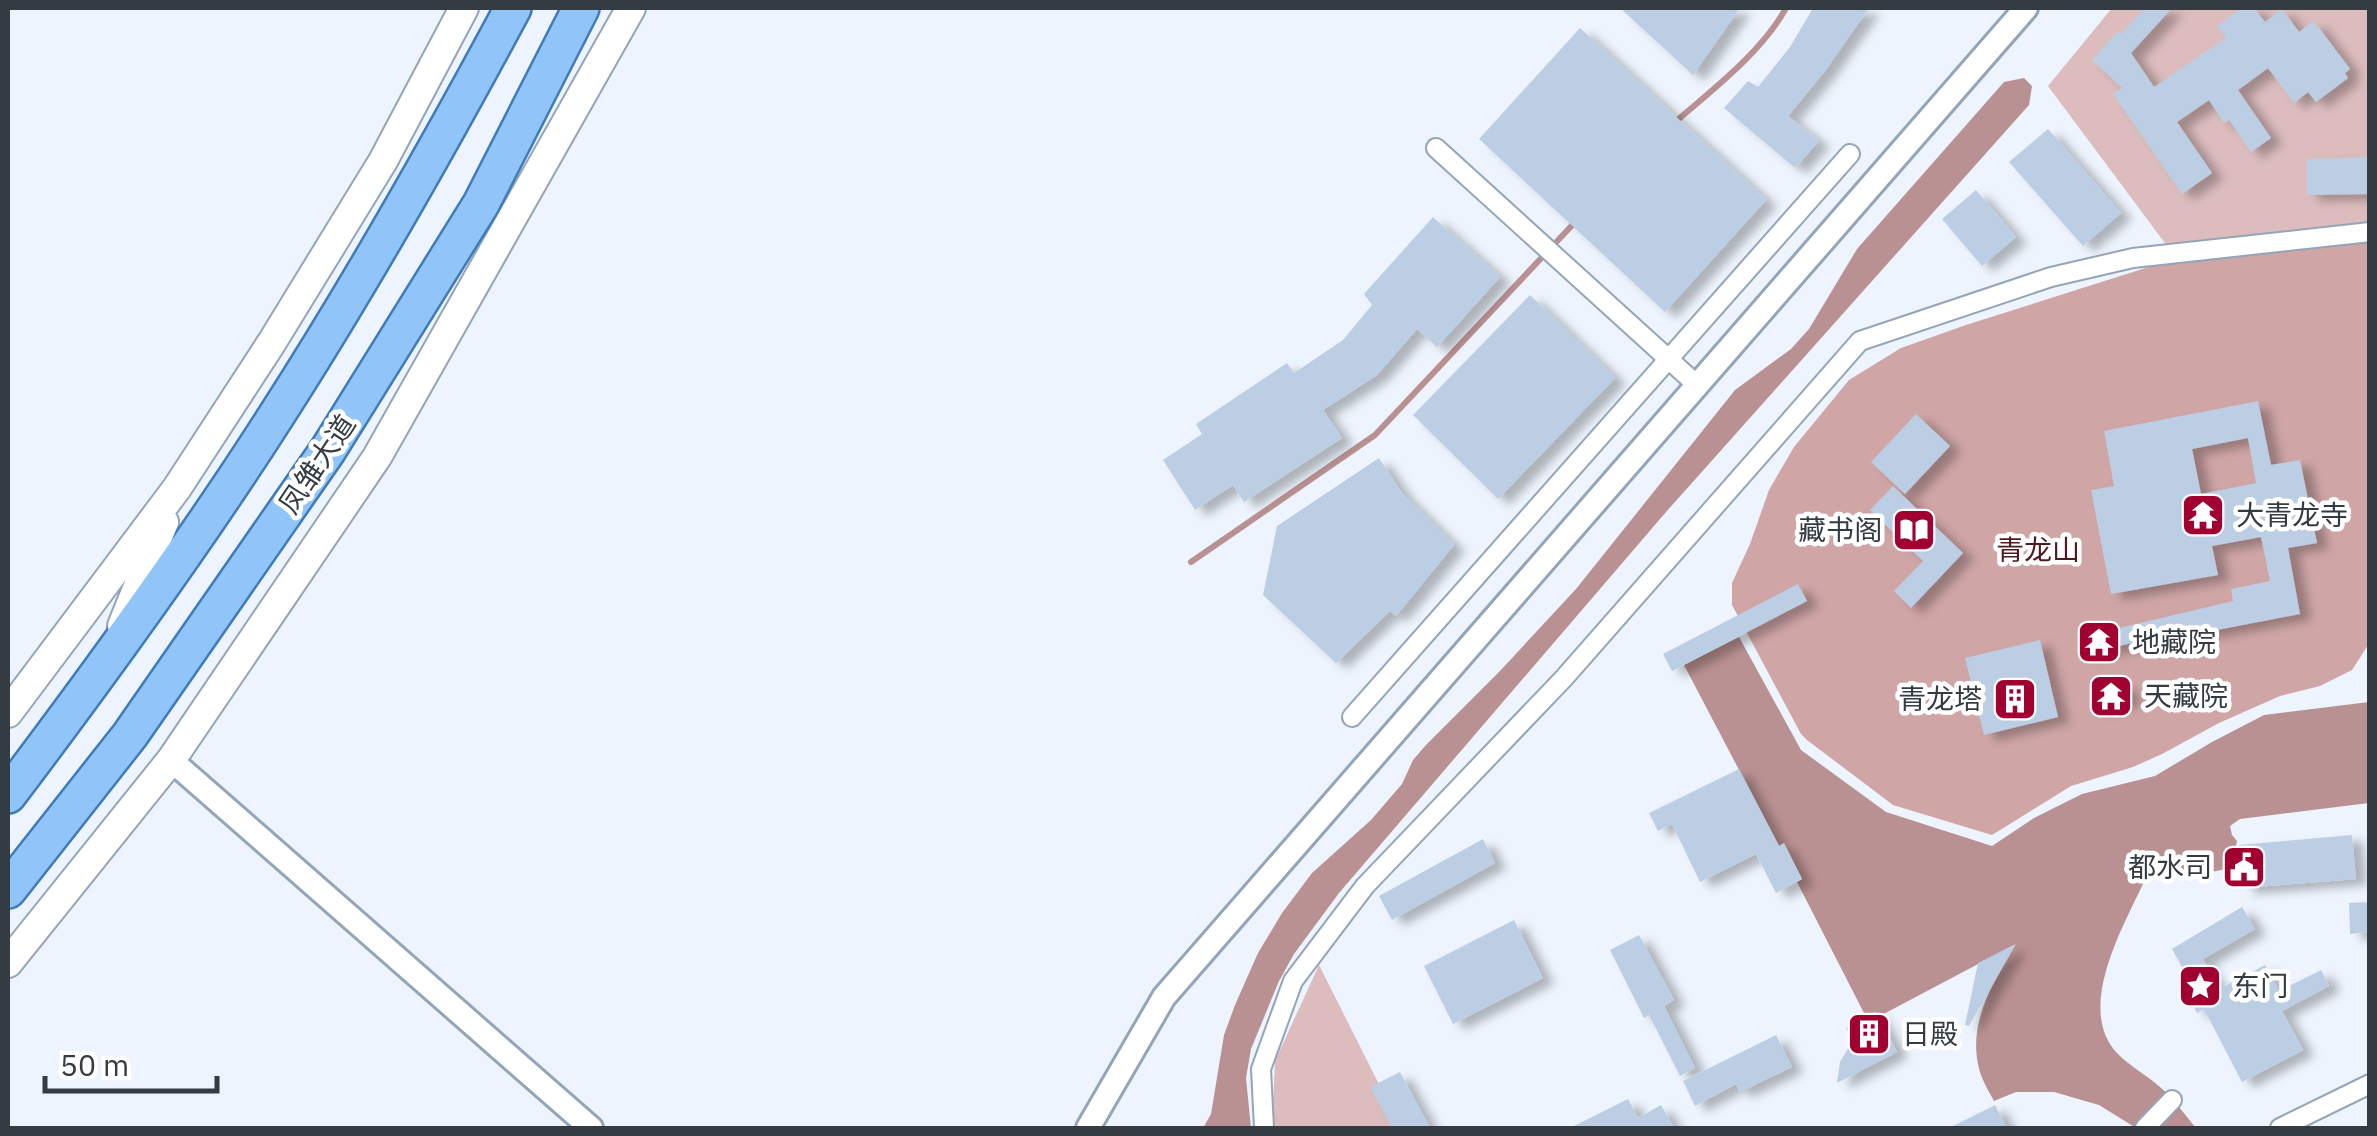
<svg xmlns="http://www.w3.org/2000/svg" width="2377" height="1136" font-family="'IBM Plex Sans','Noto Sans SC',sans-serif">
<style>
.green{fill:#dcbcbd}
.forest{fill:#cfa5a6}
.water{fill:#ba9192}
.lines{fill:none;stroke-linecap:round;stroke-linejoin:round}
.stream{stroke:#ba9192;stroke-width:6}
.building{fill:#bccee3;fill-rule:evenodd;filter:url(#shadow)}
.pedestrian-casing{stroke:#93a5b8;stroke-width:22}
.minor-casing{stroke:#93a5b8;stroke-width:28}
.tertiary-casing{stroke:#93a5b8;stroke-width:32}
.primary-casing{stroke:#407bb8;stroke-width:40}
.pedestrian{stroke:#fff;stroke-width:18}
.minor{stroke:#fff;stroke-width:22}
.tertiary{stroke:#fff;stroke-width:28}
.primary{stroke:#91c5fa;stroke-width:35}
.labels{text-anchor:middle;stroke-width:9;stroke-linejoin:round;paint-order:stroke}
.street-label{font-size:28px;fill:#333b43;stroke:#fff}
.poi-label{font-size:28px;fill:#333b43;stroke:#fff;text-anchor:start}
.park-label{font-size:28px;fill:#4e1920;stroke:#fff}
</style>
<defs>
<filter id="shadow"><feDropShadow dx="11" dy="6" stdDeviation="5" flood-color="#0004"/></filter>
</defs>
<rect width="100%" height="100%" fill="#edf4fd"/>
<path class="green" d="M2112,8H2369V234L2173,254L2048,86Z
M1319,965L1401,1128H1272L1275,1061Z"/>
<path class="forest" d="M2369,239L2370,642L2352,670L2320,686L2280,696L2219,723L2162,754L2133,767L2071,786L1992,835L1893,805L1807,740L1801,734L1732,605V583L1750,544L1769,490L1794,447L1849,380L1901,348L1966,325L2155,265Z"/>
<path class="water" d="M2024,78L2032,86L2029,105L1666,512L1339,893L1294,954L1279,981L1251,1049L1246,1078L1251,1128H1203L1211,1114L1224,1035L1235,1005L1258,953L1282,913L1312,873L1371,820L1402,784L1413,760L1426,745L1500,671L1576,589L1735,390L1791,349L1809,329L1857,249L2004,82Z
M1739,637L1801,750L1886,812L1992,846L2034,818L2082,794L2155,776L2212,742L2264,715L2369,702V803L2240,819L2230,826L2232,835L2237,841L2232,866C2212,878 2174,867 2149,871C2128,919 2073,1006 2117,1053C2129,1066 2147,1075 2160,1087C2174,1099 2185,1115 2196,1128H2136L2099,1105L2054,1092H2016L1994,1101C1988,1090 1980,1077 1978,1064C1969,1020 1994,982 2014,945L1878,1017L1875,1012L1866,1017L1797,882L1802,879L1784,844L1779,846L1684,665Z"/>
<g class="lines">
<path class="stream" d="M1674,123C1712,90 1762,52 1786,8
M1191,562L1375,435L1577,220"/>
</g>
<path class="building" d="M1620,8H1740L1693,75Z
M1813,8H1869L1825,71L1788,116L1819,141L1795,168L1724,108L1748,81L1758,87L1790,47Z
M2145,8H2172L2131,53L2154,87L2226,38L2217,26L2242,8H2254L2265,22L2282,9L2299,32L2314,21L2350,69L2345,73L2348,78L2316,102L2308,92L2294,103L2268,68L2238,90L2271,138L2251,152L2229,120L2224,123L2209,100L2177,122L2212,173L2182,194L2113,94L2122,88L2092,60L2118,31L2121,34Z
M1580,28L1766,200L1665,312L1479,139Z
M2048,129L2121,213L2083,246L2009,162Z
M2370,157V194L2307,195V159Z
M1976,190L2016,237L1982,266L1942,219Z
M1433,217L1500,277L1437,347L1417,329L1377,375L1323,410L1342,438L1244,502L1233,485L1195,510L1163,460L1202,434L1196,424L1287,363L1294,373L1343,340L1372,305L1364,294Z
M1530,295L1615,378L1498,499L1413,415Z
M2258,401L2271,465L2300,460L2317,543L2288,548L2300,614L2150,643L2149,639L2085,654L2081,637L2233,601L2231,589L2270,581L2261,537L2212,546L2218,575L2111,594L2091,490L2114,486L2104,431ZM2248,438L2256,483L2201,494L2192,449Z
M1916,414L1950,446L1905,494L1871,462Z
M1379,458L1402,493L1454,545L1396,616L1390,611L1336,663L1263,595L1277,526Z
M1893,486L1963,553L1911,608L1894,591L1923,561L1870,510Z
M1798,584L1807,601L1672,671L1663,654Z
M2040,640L2058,717L1984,735L1965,658Z
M2125,683L2130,700L2098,708L2093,691Z
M1739,769L1779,846L1784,843L1802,879L1776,893L1756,854L1700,882L1672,824L1658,831L1649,813Z
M2352,835L2356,879L2243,888L2239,845Z
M1483,839L1495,863L1392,920L1379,896Z
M2370,902V932L2350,934L2349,903Z
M2242,907L2255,929L2203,959L2219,989L2265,965L2279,991L2321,970L2329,986L2282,1011L2303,1050L2242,1082L2204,1009L2197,1013L2179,978L2186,974L2172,949Z
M1514,920L1543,978L1453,1024L1424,966Z
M1639,935L1674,1000L1664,1006L1695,1068L1680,1076L1649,1015L1644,1018L1610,950Z
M2016,944L1969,1026L1965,1025L1978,963Z
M1876,1012L1897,1052L1837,1083L1840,1062L1853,1040L1846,1028Z
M1776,1035L1792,1067L1740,1092L1736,1084L1695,1106L1683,1081Z
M1400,1072L1430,1128H1392L1370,1087Z
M1628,1099L1638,1118L1661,1105L1674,1128H1570Z
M1995,1105L2007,1128H1949Z"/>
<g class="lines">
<g class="pedestrian-casing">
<path id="pedestrian" d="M1436,148L1697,385
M1352,717L1850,154
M1264,1128L1261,1069L1293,981L1365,886L1564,678L1860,341L2051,277L2133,258L2370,232
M2145,1128L2172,1100
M2280,1128L2370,1084"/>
</g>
<g class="minor-casing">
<path id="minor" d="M171,760L591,1128
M1088,1128L1164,997L2026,8"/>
</g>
<g class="tertiary-casing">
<path id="tertiary" d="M122,626L164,522
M8,713L177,488L272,342L383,161L464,8
M8,963L171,760L377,457L631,8"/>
</g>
<g class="primary-casing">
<path id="primary" d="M8,795C101,672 193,546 276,416C361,284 439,146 513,8
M8,890L130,735L328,450L481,204L581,8"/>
</g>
<use href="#pedestrian" class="pedestrian"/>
<use href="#minor" class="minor"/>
<use href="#tertiary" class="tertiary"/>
<use href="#primary" class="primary"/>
</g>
<defs>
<g id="temple-square" transform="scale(2.25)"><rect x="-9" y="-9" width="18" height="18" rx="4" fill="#a10131" stroke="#fff"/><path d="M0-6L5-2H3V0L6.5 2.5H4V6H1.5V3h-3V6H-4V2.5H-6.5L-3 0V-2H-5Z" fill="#fff"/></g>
<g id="library-square" transform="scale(2.25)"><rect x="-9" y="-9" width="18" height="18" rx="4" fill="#a10131" stroke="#fff"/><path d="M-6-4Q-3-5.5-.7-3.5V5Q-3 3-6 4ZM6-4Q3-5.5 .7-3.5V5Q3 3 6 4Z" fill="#fff"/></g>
<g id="building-square" transform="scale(2.25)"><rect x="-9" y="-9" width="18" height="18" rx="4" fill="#a10131" stroke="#fff"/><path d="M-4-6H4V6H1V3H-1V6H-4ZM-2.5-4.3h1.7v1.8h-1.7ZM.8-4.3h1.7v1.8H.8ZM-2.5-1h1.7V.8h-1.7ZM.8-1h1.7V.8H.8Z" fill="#fff"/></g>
<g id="civic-square" transform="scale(2.25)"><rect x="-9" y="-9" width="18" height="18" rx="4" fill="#a10131" stroke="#fff"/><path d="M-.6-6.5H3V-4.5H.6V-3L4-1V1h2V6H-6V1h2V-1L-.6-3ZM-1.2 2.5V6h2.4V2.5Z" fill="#fff"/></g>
<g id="sight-square" transform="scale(2.25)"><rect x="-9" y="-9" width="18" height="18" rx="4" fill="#a10131" stroke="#fff"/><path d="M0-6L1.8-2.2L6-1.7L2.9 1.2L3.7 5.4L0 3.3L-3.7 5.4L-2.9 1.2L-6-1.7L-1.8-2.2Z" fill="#fff"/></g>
</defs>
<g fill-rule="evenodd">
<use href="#temple-square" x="2203" y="515"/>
<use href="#library-square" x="1914" y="530"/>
<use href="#temple-square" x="2099" y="642"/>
<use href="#temple-square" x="2111" y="696"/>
<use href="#building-square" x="2015" y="699"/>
<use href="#civic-square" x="2244" y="867"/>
<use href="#sight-square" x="2200" y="986"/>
<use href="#building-square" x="1869" y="1034"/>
</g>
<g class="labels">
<g class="street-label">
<text transform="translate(317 464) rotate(-56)" y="10">凤雏大道</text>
</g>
<g class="poi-label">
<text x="2236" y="525">大青龙寺</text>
<text x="1882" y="540" text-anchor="end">藏书阁</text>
<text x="2132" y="652">地藏院</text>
<text x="2144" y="706">天藏院</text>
<text x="1982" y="709" text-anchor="end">青龙塔</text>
<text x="2212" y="877" text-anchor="end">都水司</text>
<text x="2232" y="996">东门</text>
<text x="1902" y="1044">日殿</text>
</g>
<g class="park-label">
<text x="2038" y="560">青龙山</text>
</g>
</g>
<rect width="2377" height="1136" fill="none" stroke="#333b43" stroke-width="20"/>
<path d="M45 1076v15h172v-15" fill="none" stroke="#333b43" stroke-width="5"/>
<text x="60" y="1076" font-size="30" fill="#333b43" stroke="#ffffff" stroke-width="8" paint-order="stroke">50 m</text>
</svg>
